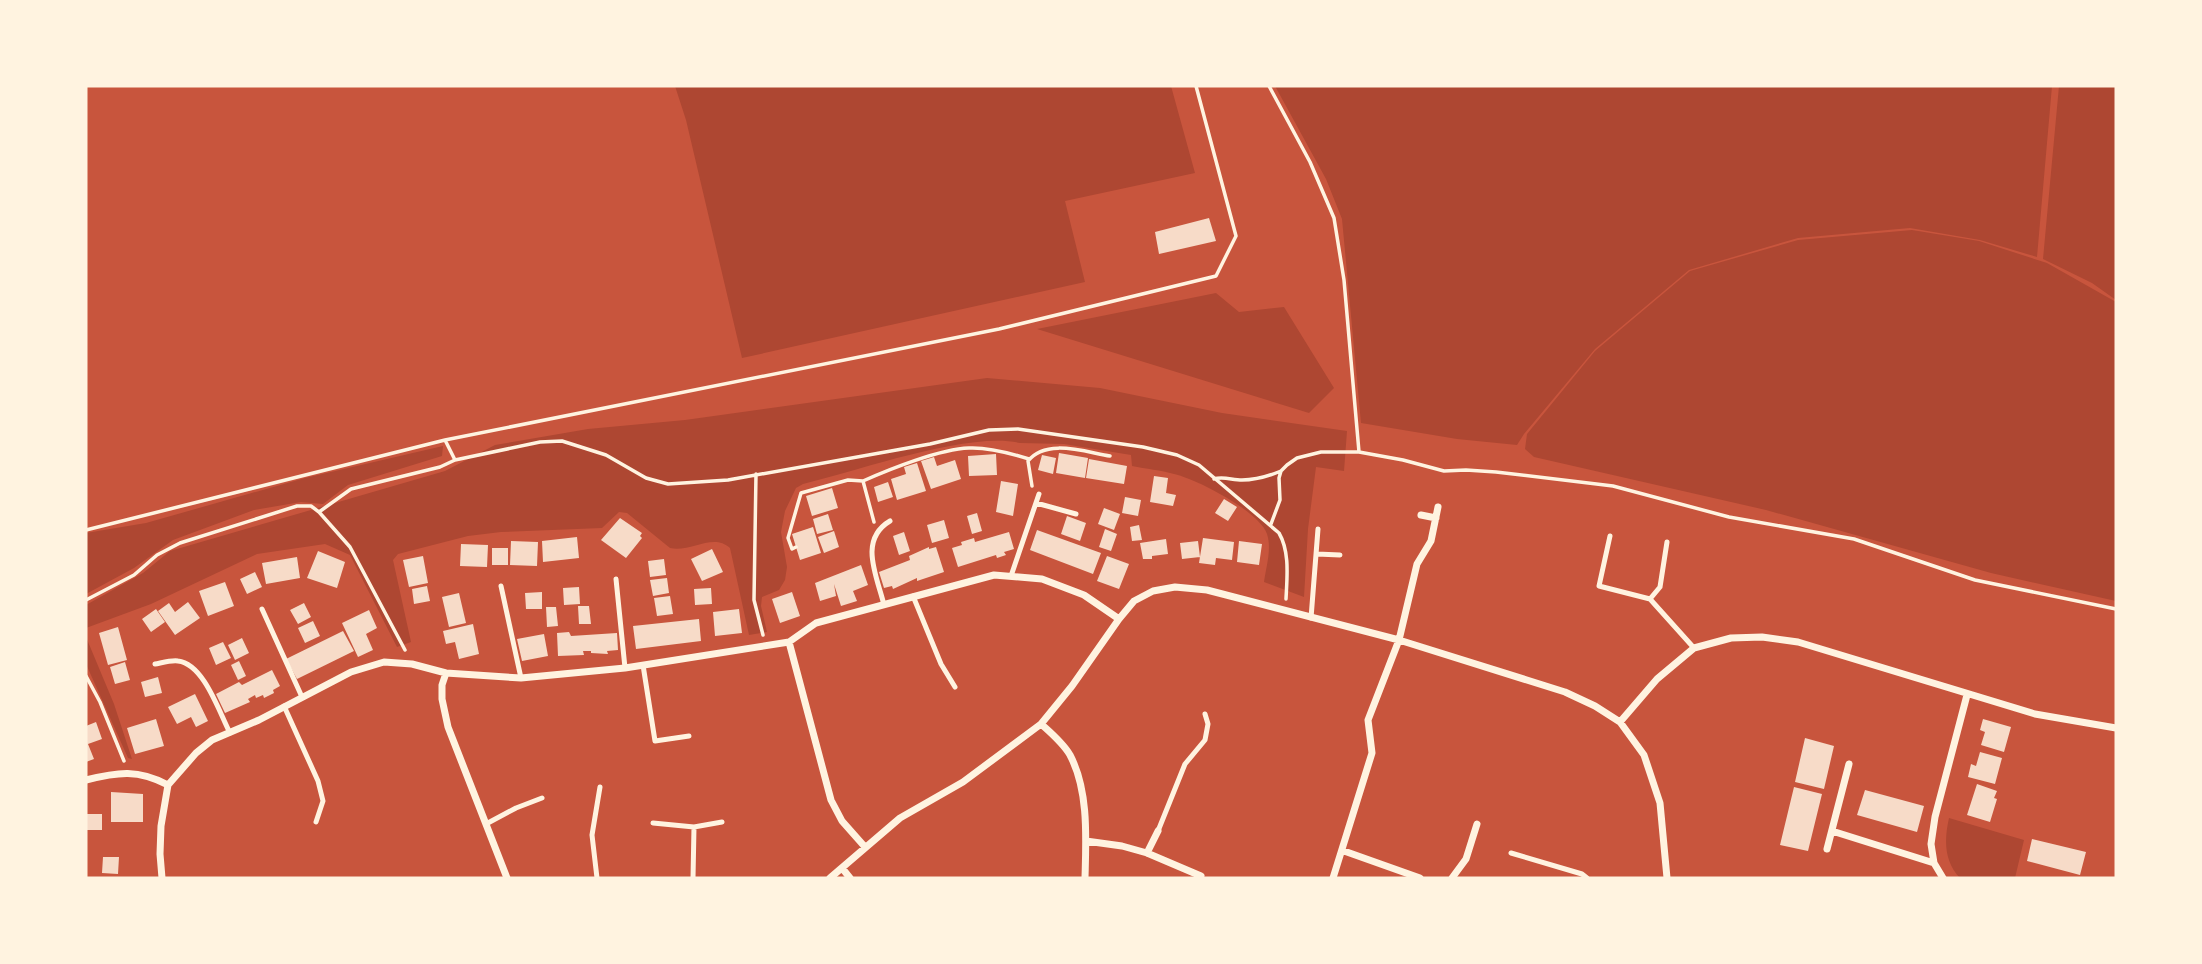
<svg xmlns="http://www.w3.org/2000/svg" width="2202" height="964" font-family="'PT Sans Narrow',sans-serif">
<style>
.green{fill:#ae4732}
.building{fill:#f7dbc8}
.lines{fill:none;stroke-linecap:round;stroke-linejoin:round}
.path{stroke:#fff3e0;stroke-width:3.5}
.service{stroke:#fff3e0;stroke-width:5}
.minor{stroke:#fff3e0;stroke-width:7}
</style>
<rect width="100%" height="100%" fill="#c8553d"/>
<path class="green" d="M675,86H1171L1195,173L1065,201L1085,282L742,358L686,120Z
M1275,86H2052L2037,257L1980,240L1910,228L1798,238L1689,270L1595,349L1524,434L1517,445L1457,439L1361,423L1342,219L1326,179Z
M2059,86H2116V300L2092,283L2043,259Z
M1912,230L1979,241L2047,263L2116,302V601L1991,573L1766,510L1534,457L1525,449L1527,434L1595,351L1690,271L1798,240Z
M1216,293L1239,312L1284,307L1334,388L1309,413L1037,329Z
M987,378L1100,388L1222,413L1347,431L1344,471L1316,467L1308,529L1304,597L1264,582C1266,567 1272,549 1267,534C1260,512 1197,479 1174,474C1161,470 1146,469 1132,466L1131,455L1064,444L1020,443C968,431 858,471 803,484L796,488L785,511L781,532L787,567L785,580L779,590L762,597L761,606L767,632L749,635L730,548C713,532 690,553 670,548L627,513L619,512L602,528L501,532L468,536L398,554L393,560L411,642L397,647L350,555L325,544L257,554L151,604L86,628V605L143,573L170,551L445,471L495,445L588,429L685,420Z
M443,446L442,456L348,485L323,504L301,502L254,510L173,540L134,568L86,594V533L146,523L305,478Z
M86,637L114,704L132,759L128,758L86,664Z
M1949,818L2024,840L2015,878H1960C1944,861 1944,840 1949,818Z"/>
<path class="building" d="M1209,218L1216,241L1159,254L1155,232Z
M1059,453L1088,458L1085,478L1056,473Z
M996,454L997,475L969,476L968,456Z
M1042,455L1056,458L1053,474L1038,470Z
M934,457L937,466L955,460L961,479L931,489L921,461Z
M1089,459L1127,466L1124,484L1086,478Z
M917,463L926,491L897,500L891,479L906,474L904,467Z
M1154,476L1168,478L1166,493L1176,495L1173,506L1150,502Z
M1001,481L1018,484L1013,516L996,512Z
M888,482L893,497L878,502L874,487Z
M832,488L838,508L812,516L806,496Z
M1125,497L1141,500L1138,516L1122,513Z
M1224,499L1237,507L1228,521L1215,513Z
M1104,508L1120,514L1114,530L1098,524Z
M977,513L982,531L972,534L967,516Z
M828,514L833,530L817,534L813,519Z
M1067,516L1086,523L1080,541L1061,534Z
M620,518L642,533L640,536L642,538L626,558L601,540Z
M944,520L949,538L932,543L927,525Z
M1139,525L1142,540L1132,541L1130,527Z
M813,527L821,553L800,560L792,534Z
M1105,529L1117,534L1111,551L1099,547Z
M1037,530L1101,553L1093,574L1030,550Z
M834,531L839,547L824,553L818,537Z
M904,532L910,551L899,555L893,536Z
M1009,532L1014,549L1004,552L1006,555L997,558L996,555L958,567L952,548L962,545L961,542L974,538L975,542Z
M577,537L579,558L543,562L542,541Z
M1203,538L1234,542L1232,560L1216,558L1215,565L1199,563Z
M1166,539L1168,554L1152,556V559H1143L1140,543Z
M511,541L538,542L537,566L510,565Z
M1198,541L1200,557L1182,559L1180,543Z
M1239,541L1262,544L1259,565L1237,562Z
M461,544L488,545L487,567L460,566Z
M929,547V549L936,547L944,572L917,581V578L893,589L892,586L884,588L879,572L910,560L909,556Z
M492,548H508V565H492Z
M712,549L723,572L702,581L691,559Z
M318,551L345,562L337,588L307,578Z
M423,556L428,583L409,587L403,560Z
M1107,556L1129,564L1119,589L1097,581Z
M297,557L300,578L266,584L262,563Z
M664,559L666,575L650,577L648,561Z
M861,565L868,585L853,591L857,601L841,606L834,584L836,596L820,601L815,583Z
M255,572L262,587L247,594L240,579Z
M667,578L669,593L653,596L650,580Z
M225,582L234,606L208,616L199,591Z
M427,586L430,601L414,604L412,589Z
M579,587L580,604L564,605L563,588Z
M711,588L712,604L695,605L694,589Z
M542,592V609H526L525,593Z
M792,592L800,616L780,623L772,599Z
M459,593L466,623L449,627L442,597Z
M670,596L673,614L657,616L654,598Z
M188,602L200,618L175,635L158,611L169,603L175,612Z
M304,603L311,617L298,624L290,610Z
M578,606H589L591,624H579Z
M546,607H556L558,626L547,627Z
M156,609L165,622L151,632L142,619Z
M739,609L742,633L715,636L713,612Z
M369,610L377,628L366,634L373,650L358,657L342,623Z
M699,619L701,641L636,649L633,626Z
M313,621L320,636L305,643L298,628Z
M473,624L479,654L459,659L455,642L446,644L443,631Z
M118,627L127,660L108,665L99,633Z
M343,631L354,651L297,679L286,659Z
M569,632L571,636L617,633L618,650L607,651L608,654L591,653V651H583L584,655L558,656L557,633Z
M544,634L548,656L522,661L517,639Z
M242,638L249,653L235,660L228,645Z
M223,642L231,658L216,665L209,648Z
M239,661L246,676L238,680L231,665Z
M125,662L130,680L115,684L110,667Z
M272,670L280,686L273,690L274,693L264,698L263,695L256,698L255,695L248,699L250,702L225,713L216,694L239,682L242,685Z
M158,677L162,693L145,697L141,682Z
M195,694L208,721L196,727L191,717L177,724L168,707Z
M156,719L164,746L135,754L127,728Z
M1983,719L2011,727L2004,752L1981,745L1985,732L1980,730Z
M96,722L102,739L88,744L94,759L86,762V726Z
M1805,738L1834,746L1824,789L1795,782Z
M1980,752L2002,758L1995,784L1968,777L1971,764L1976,766Z
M1977,784L1997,791L1994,798L1997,799L1990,822L1967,815Z
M1794,787L1822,794L1808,851L1780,845Z
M1865,790L1924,806L1917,832L1857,815Z
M111,792L143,794V822H111Z
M86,814H102V830H86Z
M2032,839L2086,852L2080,875L2027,861Z
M103,857H119L118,874L102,873Z"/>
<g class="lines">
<path class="path" d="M1269,86L1310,162L1334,218L1344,280L1359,452
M445,440L455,460L540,442L562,441L606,455L646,478L668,484L728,480L930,444L989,430L1018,429L1143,447L1177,455L1199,465L1279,533C1290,552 1287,577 1286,599
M756,474L754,600L763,635
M1214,479C1223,476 1232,480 1242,480C1256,480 1269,476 1281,471
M1032,486L1028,461C1046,438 1085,452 1110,456
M319,512L350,547L405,650
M874,522L863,481C890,469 940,449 969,448C989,447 1010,453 1029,459
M1271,524L1280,500L1279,478L1281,471L1287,465L1297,458L1321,452H1359L1403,460L1444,471L1466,470L1496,472L1613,486L1729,517L1854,539L1975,580L2116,609
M86,530L445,440L999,329L1216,276L1236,236L1196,86
M796,547L792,549L788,538L801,493L848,480L863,481
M86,600L134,575L157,555L180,543L297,506H311L319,512L351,489L440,467L455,460
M86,676L100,702L124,761"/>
<path class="service" d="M1036,503L1076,514
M1610,536L1599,586L1650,599L1694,648
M1317,554L1340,555
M1011,576L1039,494
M616,579L625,668
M501,586L521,678
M913,596L941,664L955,687
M1650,599L1660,587L1667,542
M884,605C877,576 858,540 890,521
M262,609L302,697
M1311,618L1318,529
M155,664C161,663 171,660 178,661C204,664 219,712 230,733
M643,665L655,741L689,736
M284,706L318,781L323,801L316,822
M653,823L694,827L722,822
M486,824L516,808L542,798
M1158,831L1185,764L1205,740L1208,724L1205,714
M1511,853L1582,874L1587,878
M597,878L592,835L600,787
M693,878L694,827"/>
<path class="minor" d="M1421,515L1436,518
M789,642L831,800L842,821L865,847
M446,673L442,685V699L448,727L507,878
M1620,722L1657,679L1694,648L1731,638L1762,637L1798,642L2035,714L2116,728
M1041,724C1051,733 1063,743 1070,755C1089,791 1086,839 1085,878
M86,780C118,772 138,769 168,785
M1832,831L1934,863
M1086,841L1122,846L1147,853L1201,876
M1827,849L1849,764
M1344,851L1420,878
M1147,853L1158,831
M842,868L850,878
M162,878L160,854L161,826L168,785L196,753L212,740L259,720L351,672L384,662L412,664L446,673L521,678L625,668L789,642L816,623L994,575L1042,579L1084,595L1119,619
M830,878L900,818L963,782L1041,724L1072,686L1119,619L1134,601L1153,591L1175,587L1207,590L1399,640L1565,692L1595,706L1620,722L1644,755L1660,803L1667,878
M1333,878L1372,753L1368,720L1399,640L1417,564L1431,541L1438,507
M1452,878L1466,859L1477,824
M1943,878L1934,863L1931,844L1935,817L1967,695"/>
</g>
<rect width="2202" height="964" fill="none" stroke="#fff3e0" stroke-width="175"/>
</svg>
